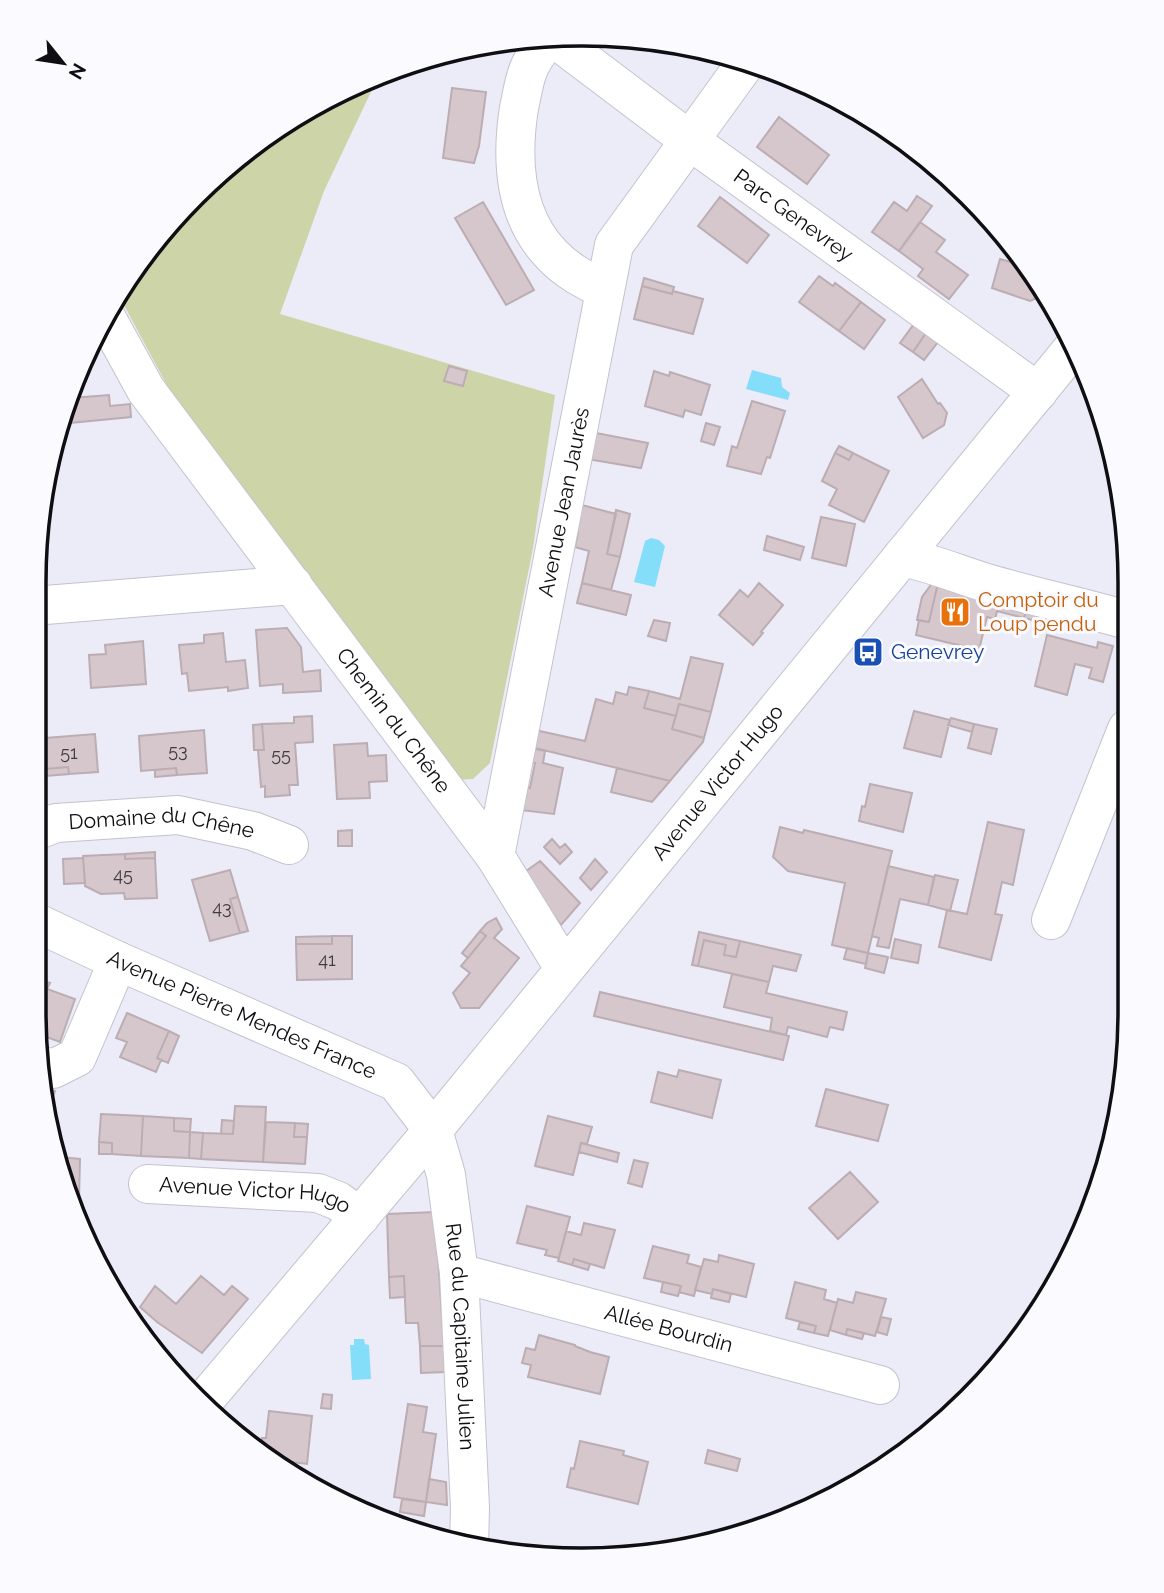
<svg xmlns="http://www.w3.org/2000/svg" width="1164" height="1593" font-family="Raleway,sans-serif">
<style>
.green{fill:#cdd4a7}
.water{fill:#84def9}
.building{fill:#d5c7cc;stroke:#bbadb2;stroke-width:2}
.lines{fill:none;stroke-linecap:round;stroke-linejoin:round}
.minor-casing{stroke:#c3c3cf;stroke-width:40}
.minor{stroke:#fff;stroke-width:38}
.labels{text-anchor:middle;stroke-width:6;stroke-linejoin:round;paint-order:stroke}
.number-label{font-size:18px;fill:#403d41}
.street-label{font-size:21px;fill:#0f0f13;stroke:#fafaff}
.food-label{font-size:21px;fill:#c56008;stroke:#fafaff;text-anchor:start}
.transit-label{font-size:21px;fill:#164399;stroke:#fafaff;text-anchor:start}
.rim{fill:none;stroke:#0f0f13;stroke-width:3.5}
</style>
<rect width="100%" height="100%" fill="#ececf8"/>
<path class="green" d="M379,75L324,191L280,314L555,395L533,548L490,763L473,779L456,780L184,417L118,294L126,277L248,147L339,90Z"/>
<path class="water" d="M752,370L781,378L782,387L790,393L788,400L746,389Z
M651,538L659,540L665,546L655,587L634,582L645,541Z
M354,1339H364L365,1344L369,1345L371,1379L352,1380L350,1345H354Z"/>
<path class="building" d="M452,88L486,92L479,146L474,163L443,158Z
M779,117L829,155L807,184L757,147Z
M917,196L932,206L899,251L872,232L894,202L907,211Z
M720,197L769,235L747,263L698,226Z
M483,202L534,290L506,305L455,218Z
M920,222L945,240L936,252L968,275L949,299L918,276L923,269L899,251Z
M1000,259L1028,267L1041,289L1039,297L1030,301L992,288Z
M819,276L833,286L835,283L861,302L839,331L799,302Z
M644,278L674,287L672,294L642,286Z
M642,286L672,294L673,291L703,299L693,334L634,319Z
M861,302L885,320L864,349L839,331Z
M914,324L926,333L913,352L900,343Z
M926,333L938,342L924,360L913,352Z
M449,366L467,371L463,386L444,381Z
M654,371L669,376L670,372L710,385L701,415L685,410L683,417L645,406Z
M922,379L938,404L940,403L947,413L944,425L923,438L898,397Z
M109,395L110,406L130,404L131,417L59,424L71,398Z
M752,401L785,411L770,458L767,457L761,474L727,466L732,446L737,448Z
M706,423L720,427L714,445L701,441Z
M591,432L648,443L641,468L587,459Z
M839,446L853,453L849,460L835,453Z
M835,453L849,460L853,453L889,471L864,522L829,505L837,489L822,481Z
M578,504L616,514L607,554L620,557L611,590L582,583L589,551L575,547L578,532L574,531Z
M616,510L630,514L620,557L607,554Z
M821,517L855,524L846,566L812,558Z
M767,536L804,547L800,560L764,550Z
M933,582L938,583L929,622L917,620L922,597Z
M582,583L631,595L626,615L577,603Z
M759,583L783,605L761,632L763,633L753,645L719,615L740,590L748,597Z
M938,583L1029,602L1024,618L997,611L995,619L987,617L979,650L916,635L919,620L929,622Z
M1029,602L1057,609L1053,625L1024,618Z
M654,620L670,623L666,641L648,636Z
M287,628L301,647L303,672L320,670L321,691L283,693V684L260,686L256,630Z
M223,633L226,662L245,660L248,688L228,691V687L189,691L187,673L182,674L179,645L204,643V635Z
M1047,635L1097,648L1098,642L1113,646L1103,682L1089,678L1092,668L1075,664L1067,695L1035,686Z
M143,641L146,684L91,688L89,655L106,654L105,645Z
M691,657L723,664L711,712L679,704L676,716L644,708L649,691L680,699Z
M629,687L649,691L644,708L676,716L672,729L704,738L703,742L670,781L531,747L535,730L585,741L596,699L613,704L616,692L627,695Z
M679,704L711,712L704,738L672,729Z
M914,711L950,720L941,757L904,748Z
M312,716L313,742L295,743L298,785H289L290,795L265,797V786L261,787L258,750H264L262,724L294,723V717Z
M951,718L974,724L972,732L948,725Z
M262,724L264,750H254L253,725Z
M974,724L997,729L991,754L968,748Z
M204,730L207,773L177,775L176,768L141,771L139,736Z
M95,734L98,772L69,774L68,767L33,770V739Z
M367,743L368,756L386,755L387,781L369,782L370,798L337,799L334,745Z
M531,748L545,751L543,763L563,768L554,814L520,810L524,787L530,788L535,763L528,761Z
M68,767L69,774L33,777V770Z
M176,768L177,775L155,777V770Z
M617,768L670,781L652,802L611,792Z
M870,784L912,793L903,832L859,821L862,806L865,807Z
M988,822L1024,830L1013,885L1002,882L995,914L1002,915L991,960L939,947L947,910L967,914Z
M780,827L803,833L804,830L892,851L868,953L832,945L845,883L788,871L773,857Z
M352,830V846H338V831Z
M552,839L560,848L565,844L572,852L560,864L544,847Z
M155,852V858L125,859V854Z
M125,854V859L155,858L157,898L125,899L124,893L101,894L85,886L83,856Z
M83,858L85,883L64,884L63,859Z
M595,859L607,872L591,890L580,878Z
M540,861L580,903L561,925L522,874Z
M888,866L934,877L928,905L900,899L889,948L877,946L879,938L872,936Z
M230,870L238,897L230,899L240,933L210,941L192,880Z
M935,875L958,880L950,911L928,905Z
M238,897L248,931L240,933L230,899Z
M496,918L502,929L494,938L519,958L479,1008H461L453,993L470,973L461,966L486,936L480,931L487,923Z
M480,931L486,936L468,958L462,953Z
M699,932L740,941L736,957L724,955L726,945L704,940L698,966L692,965Z
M332,936V944H296V937Z
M332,936H352V979L297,980L296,944H332Z
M895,939L921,945L918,963L891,958Z
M704,940L726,945L724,955L736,957L740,941L801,955L796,971L773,966L769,982L698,966Z
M847,948L868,953L866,964L844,959Z
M868,953L888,957L884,973L865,968Z
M732,974L769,982L766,993L847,1012L843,1030L830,1027L827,1037L788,1027L786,1035L770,1031L772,1018L724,1007Z
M36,979L50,983L47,989L75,999L60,1042L36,1033L33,988Z
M600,992L789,1036L783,1060L594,1016Z
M127,1013L169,1031L157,1058L161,1060L156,1072L120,1057L127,1042L116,1038Z
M169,1031L179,1036L168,1063L157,1058Z
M679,1070L721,1080L712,1118L651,1102L658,1072L677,1077Z
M43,1087L55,1091L47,1113Z
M826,1089L888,1105L878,1141L816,1126Z
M235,1106L266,1107L263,1162L201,1159L203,1133L233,1134Z
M101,1114L143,1116L141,1156L112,1154V1143L99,1142Z
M143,1116L174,1118V1131L190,1132L189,1158L141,1156Z
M548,1116L592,1127L587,1144L581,1143L573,1175L535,1166Z
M174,1118L191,1119L190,1132L174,1131Z
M222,1120L234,1121L233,1134H221Z
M266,1122L295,1123L294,1137H307L305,1164L263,1162Z
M295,1123L308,1124L307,1137H294Z
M190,1132L203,1133L201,1159L189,1158Z
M99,1142L112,1143V1154H99Z
M581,1143L619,1153L617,1162L579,1152Z
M60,1157L80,1159L79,1200L73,1199L60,1170Z
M634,1160L648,1163L642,1187L628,1183Z
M850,1172L878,1202L838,1239L809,1208Z
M527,1206L570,1217L559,1258L545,1255L547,1250L517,1243Z
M435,1212L444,1346H420L418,1323H406L404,1276L389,1277L387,1214Z
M584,1223L615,1230L604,1268L574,1259L572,1265L558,1261L566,1231L581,1235Z
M653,1246L689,1255L687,1263L701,1267L694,1296L679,1292L681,1286L644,1278Z
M719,1255L754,1264L746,1297L713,1289L712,1294L695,1290L704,1259L718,1262Z
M574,1259L590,1264L588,1270L572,1265Z
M201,1276L224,1295L232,1286L248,1299L202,1353L157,1322L140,1307L155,1286L176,1304Z
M404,1276L405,1297L390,1298L389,1277Z
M663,1282L681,1286L678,1296L661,1292Z
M795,1282L826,1290L824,1299L837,1303L828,1336L814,1333L816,1326L786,1318Z
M713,1289L731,1294L729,1302L711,1298Z
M856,1292L886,1299L875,1336L847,1329L846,1335L830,1330L838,1299L853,1303Z
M881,1317L891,1319L887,1335L877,1332Z
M800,1322L816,1326L814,1333L798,1329Z
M847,1329L864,1333L862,1339L846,1335Z
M539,1335L575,1345V1346L590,1352L609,1357L600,1394L528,1377L531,1365L522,1363L526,1348L535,1350Z
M420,1346H444L446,1372L421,1373Z
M323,1394L332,1395L331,1409L321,1408Z
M408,1404L427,1407L423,1432L436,1434L426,1502L394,1497Z
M269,1411L312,1416L307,1464L275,1460L261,1451L262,1438H266Z
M580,1441L624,1451L623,1455L648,1462L638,1504L567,1487L571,1468L574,1469Z
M708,1450L740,1459L737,1471L705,1463Z
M429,1479L446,1482L447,1505L426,1502Z
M402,1499L426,1502L424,1516L400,1512Z"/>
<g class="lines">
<g class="minor-casing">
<g id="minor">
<path id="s1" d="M550,35L689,140L1038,392"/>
<path d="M550,35C544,45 535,55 530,66C524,78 522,95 519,108C511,159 513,215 552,255C567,271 585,280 605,290"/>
<path id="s2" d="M107,319L146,390L495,856"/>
<path d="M902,557C932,563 960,575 990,584C1035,597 1081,607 1127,620"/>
<path d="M33,606L293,585"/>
<path id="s3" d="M33,832L56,823L178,815L253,831L289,845"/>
<path d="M1051,920L1127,729"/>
<path id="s4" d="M33,921L118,961L396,1082L433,1130L446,1175L459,1273L470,1508L469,1547"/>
<path id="s5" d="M564,968L495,856L614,245L748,60"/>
<path d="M40,1065L53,1069L77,1057L118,961"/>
<path id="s6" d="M148,1184L318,1193L338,1201L360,1217"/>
<path id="s7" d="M459,1273L880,1385"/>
<path id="s8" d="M202,1403L433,1130L1074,347"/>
</g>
</g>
<use href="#minor" class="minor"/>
</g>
<defs>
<g id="restaurant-square" transform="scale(1.575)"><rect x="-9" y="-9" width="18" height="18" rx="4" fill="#e8710a" stroke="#fafaff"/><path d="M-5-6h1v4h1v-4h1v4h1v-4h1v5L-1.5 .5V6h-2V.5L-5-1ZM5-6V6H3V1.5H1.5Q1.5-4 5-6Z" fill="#fff"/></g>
<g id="bus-square" transform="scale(1.575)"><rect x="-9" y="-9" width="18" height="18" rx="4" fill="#1a4fb4" stroke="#fafaff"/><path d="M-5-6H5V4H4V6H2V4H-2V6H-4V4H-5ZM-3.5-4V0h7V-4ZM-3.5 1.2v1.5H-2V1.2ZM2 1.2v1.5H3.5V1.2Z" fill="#fff"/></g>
</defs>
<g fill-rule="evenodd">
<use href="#restaurant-square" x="955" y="612"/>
<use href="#bus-square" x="868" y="652"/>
</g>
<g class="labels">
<g class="number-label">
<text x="178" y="757">53</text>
<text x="69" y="759">51</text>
<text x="281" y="761">55</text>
<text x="123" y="881">45</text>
<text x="222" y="914">43</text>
<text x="327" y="966">41</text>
</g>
<g class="street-label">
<text dy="7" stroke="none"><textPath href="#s1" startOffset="303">Parc Genevrey</textPath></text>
<text dy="7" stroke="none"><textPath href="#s5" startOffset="492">Avenue Jean Jaurès</textPath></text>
<text dy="7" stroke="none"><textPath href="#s2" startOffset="494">Chemin du Chêne</textPath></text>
<text dy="7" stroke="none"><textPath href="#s8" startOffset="807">Avenue Victor Hugo</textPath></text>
<text dy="7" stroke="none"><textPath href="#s3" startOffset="131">Domaine du Chêne</textPath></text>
<text dy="7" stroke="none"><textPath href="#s4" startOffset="229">Avenue Pierre Mendes France</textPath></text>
<text dy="7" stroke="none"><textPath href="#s6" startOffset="108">Avenue Victor Hugo</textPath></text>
<text dy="7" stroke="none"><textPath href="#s7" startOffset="217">Allée Bourdin</textPath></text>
<text dy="7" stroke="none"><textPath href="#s4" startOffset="667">Rue du Capitaine Julien</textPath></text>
</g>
<g class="food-label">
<text x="978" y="607">Comptoir du<tspan x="978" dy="24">Loup pendu</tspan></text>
</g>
<g class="transit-label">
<text x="891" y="659">Genevrey</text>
</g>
</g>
<path d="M0 0H1164V1593H0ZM582 46H582A536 536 0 0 1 1118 582V1012A536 536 0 0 1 582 1548H582A536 536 0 0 1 46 1012V582A536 536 0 0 1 582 46Z" fill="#fafaff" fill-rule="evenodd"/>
<path class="rim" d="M582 46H582A536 536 0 0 1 1118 582V1012A536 536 0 0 1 582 1548H582A536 536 0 0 1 46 1012V582A536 536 0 0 1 582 46Z"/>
<g transform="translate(63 63) rotate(120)" stroke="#fafaff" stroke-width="5" paint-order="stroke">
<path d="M0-5L12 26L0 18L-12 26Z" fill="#0f0f13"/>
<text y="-10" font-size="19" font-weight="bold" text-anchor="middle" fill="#0f0f13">N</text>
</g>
</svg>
